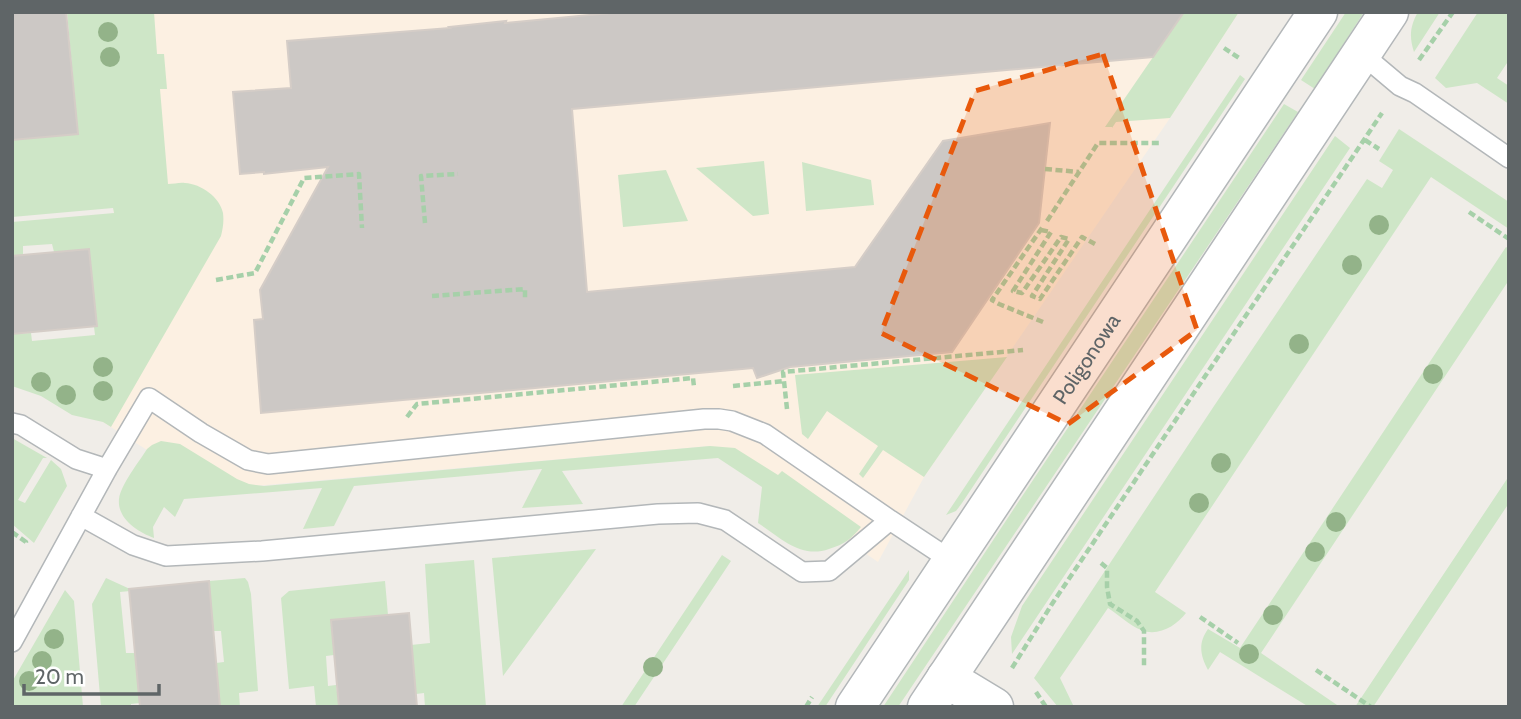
<svg xmlns="http://www.w3.org/2000/svg" width="1521" height="719" font-family="Cabin,sans-serif">
<style>
.commercial{fill:#fcf0e2}
.green{fill:#cee6c7}
.building{fill:#ccc8c5;stroke:#d5cdc7;stroke-width:2}
.lines{fill:none;stroke-linecap:round;stroke-linejoin:round}
.service-casing{stroke:#b3b7b9;stroke-width:22}
.minor-casing{stroke:#b3b7b9;stroke-width:41}
.tertiary-casing{stroke:#b3b7b9;stroke-width:41}
.path{stroke:#a6d0a9;stroke-width:4.5;stroke-dasharray:7 3.5;stroke-linecap:butt}
.service{stroke:#fff;stroke-width:19}
.minor{stroke:#fff;stroke-width:38}
.tertiary{stroke:#fff;stroke-width:38}
.tree{fill:#93b389}
.marked{fill:#e8590c;fill-opacity:0.2;stroke:#e8590c;stroke-width:5;stroke-dasharray:14 9;stroke-linejoin:round}
.labels{text-anchor:middle;stroke-width:5;stroke-linejoin:round;paint-order:stroke}
.street-label{font-size:21px;fill:#5f6567;stroke:#fff}
</style>
<rect width="100%" height="100%" fill="#f0ede8"/>
<path class="commercial" d="M95,12H1239L1170,118L924,477L878,562L710,446L119,498L147,450L103,422L114,216Z"/>
<path class="green" d="M67,12H154L157,54H164L167,89H160L168,184C174,184 180,182 185,183C201,184 220,197 223,213C224,221 223,228 221,236L111,427L103,422L72,415L41,396L12,386V334L31,333L32,341L95,335L94,327L97,326L89,249L54,252L52,244L23,246V255L12,256V222L114,213L113,208L12,217V140L78,133Z
M1184,12H1239L1170,118L1116,122L1112,128V127H1105Z
M1346,12H1364L1315,89L1301,80Z
M1418,12H1440L1414,52C1409,37 1410,26 1418,12Z
M1478,12H1509V60L1497,78L1509,86V104L1477,83L1446,88L1435,78Z
M1240,75L1245,79L962,503L956,511L946,515Z
M1284,104L1298,112L898,707H883L1017,504Z
M1399,129L1509,202V229L1431,177L1155,592L1186,613C1176,626 1158,637 1141,630C1129,625 1119,615 1108,608L1060,678L1074,707H1058L1034,678L1214,406L1367,179L1382,188L1393,170L1379,161Z
M1335,136L1350,148L1012,654L1011,637L1022,606Z
M764,161L769,214L753,216L696,168Z
M802,162L871,180L874,205L806,211Z
M666,170L688,221L623,227L618,175Z
M1506,247L1509,249V280L1261,653L1340,707H1309L1220,652L1208,670C1200,655 1198,643 1208,629L1240,648Z
M1007,357L924,477L883,450L863,478L859,474L878,446L827,411L808,439L802,434L795,375Z
M12,438L47,458H43L18,500L25,503L51,460L61,469L67,486L34,543L12,524Z
M161,441L180,444L237,479L249,484L264,486L710,446L735,448L778,475L782,471L861,527C851,539 845,544 829,549C801,559 781,538 758,523L762,487L718,458L562,471L583,504L522,508L542,469L354,486L334,526L303,529L322,488L184,499L175,517L164,507L153,527L154,538C138,532 117,519 119,499C121,484 139,462 147,449L152,445Z
M1509,476V503L1373,707H1355Z
M596,549L503,676L492,558Z
M722,555L731,561L634,707H621Z
M474,560L486,707H425L424,693L416,694L411,645L430,643L425,564Z
M909,570V580L825,707H817Z
M106,578L130,589V591L120,592L126,653H135L140,703L131,704V707H101L92,604Z
M245,578L248,582L251,594L258,691L239,693L240,707H220L216,663L224,662L221,631H213L209,581Z
M385,581L388,615L331,620L334,655L326,656L328,686L336,685L339,707H316L314,686L289,689L281,598L289,591Z
M65,590L74,601L83,707H12V682Z"/>
<path class="building" d="M12,12H66L78,134L12,140Z
M621,12H1184L1153,57L572,109L587,292L855,267L943,141L1050,123L1039,223L952,352L790,367L757,378L753,368L261,413L254,320L263,319L260,290L328,167L264,174V172L240,174L233,92L291,88L287,41L450,28L449,27L506,21L505,23Z
M89,249L97,326L12,334V256Z
M209,581L220,707H140L129,589Z
M409,613L417,707H339L331,620Z"/>
<g class="lines">
<g class="service-casing">
<path id="service" d="M1362,54L1400,86L1415,93L1509,158
M12,423L21,425L76,459L107,469
M81,516L133,545L166,556L262,551L658,514L698,513L725,520L802,572L829,571L890,520L952,561
M12,642L107,469L149,398L201,433L248,460L268,464L704,419H719L732,421L765,434L890,520"/>
</g>
<g class="minor-casing">
<path id="minor" d="M946,678L994,707"/>
</g>
<g class="tertiary-casing">
<g id="tertiary">
<path id="s1" d="M855,707L1318,12"/>
<path d="M927,707L1389,12"/>
</g>
</g>
<path class="path" d="M1224,48L1239,58
M1419,60L1453,12
M1365,140L1379,149
M1045,169L1079,172
M1469,212L1509,239
M1047,221L1098,143H1162
M425,223L421,176L458,174
M1041,230L1051,232L1013,291L1022,293L1061,237L1069,239L1032,296L1040,299L1082,237L1095,244
M216,280L255,273L304,178L359,174L362,228
M432,296L525,289V300
M1043,322L999,304L992,300L1044,225
M733,386L784,381
M787,409L783,372L1023,350
M407,417L417,404L693,378L694,387
M12,532L26,542L25,545
M1101,563L1107,568V587L1110,604L1137,621L1144,631V668
M1200,617L1238,643
M1012,668L1052,604L1382,113
M1316,670L1371,707
M1036,692L1046,707
M806,707L812,697"/>
<use href="#service" class="service"/>
<use href="#minor" class="minor"/>
<use href="#tertiary" class="tertiary"/>
</g>
<g class="tree">
<circle cx="108" cy="32" r="10"/>
<circle cx="110" cy="57" r="10"/>
<circle cx="1379" cy="225" r="10"/>
<circle cx="1352" cy="265" r="10"/>
<circle cx="1299" cy="344" r="10"/>
<circle cx="103" cy="367" r="10"/>
<circle cx="1433" cy="374" r="10"/>
<circle cx="41" cy="382" r="10"/>
<circle cx="103" cy="391" r="10"/>
<circle cx="66" cy="395" r="10"/>
<circle cx="1221" cy="463" r="10"/>
<circle cx="1199" cy="503" r="10"/>
<circle cx="1336" cy="522" r="10"/>
<circle cx="1315" cy="552" r="10"/>
<circle cx="1273" cy="615" r="10"/>
<circle cx="54" cy="639" r="10"/>
<circle cx="1249" cy="654" r="10"/>
<circle cx="42" cy="661" r="10"/>
<circle cx="653" cy="667" r="10"/>
<circle cx="29" cy="681" r="10"/>
</g>
<path class="marked" d="M1103,54L1197,330L1068,424L881,333L975,91Z"/>
<g class="labels">
<g class="street-label">
<text dy="7" stroke="none"><textPath href="#s1" startOffset="418">Poligonowa</textPath></text>
</g>
</g>
<rect width="1521" height="719" fill="none" stroke="#5f6567" stroke-width="28"/>
<path d="M24 684v10h135v-10" fill="none" stroke="#5f6567" stroke-width="3.5"/>
<text x="35" y="684" font-size="21" fill="#5f6567" stroke="#ffffff" stroke-width="5" paint-order="stroke">20 m</text>
</svg>
